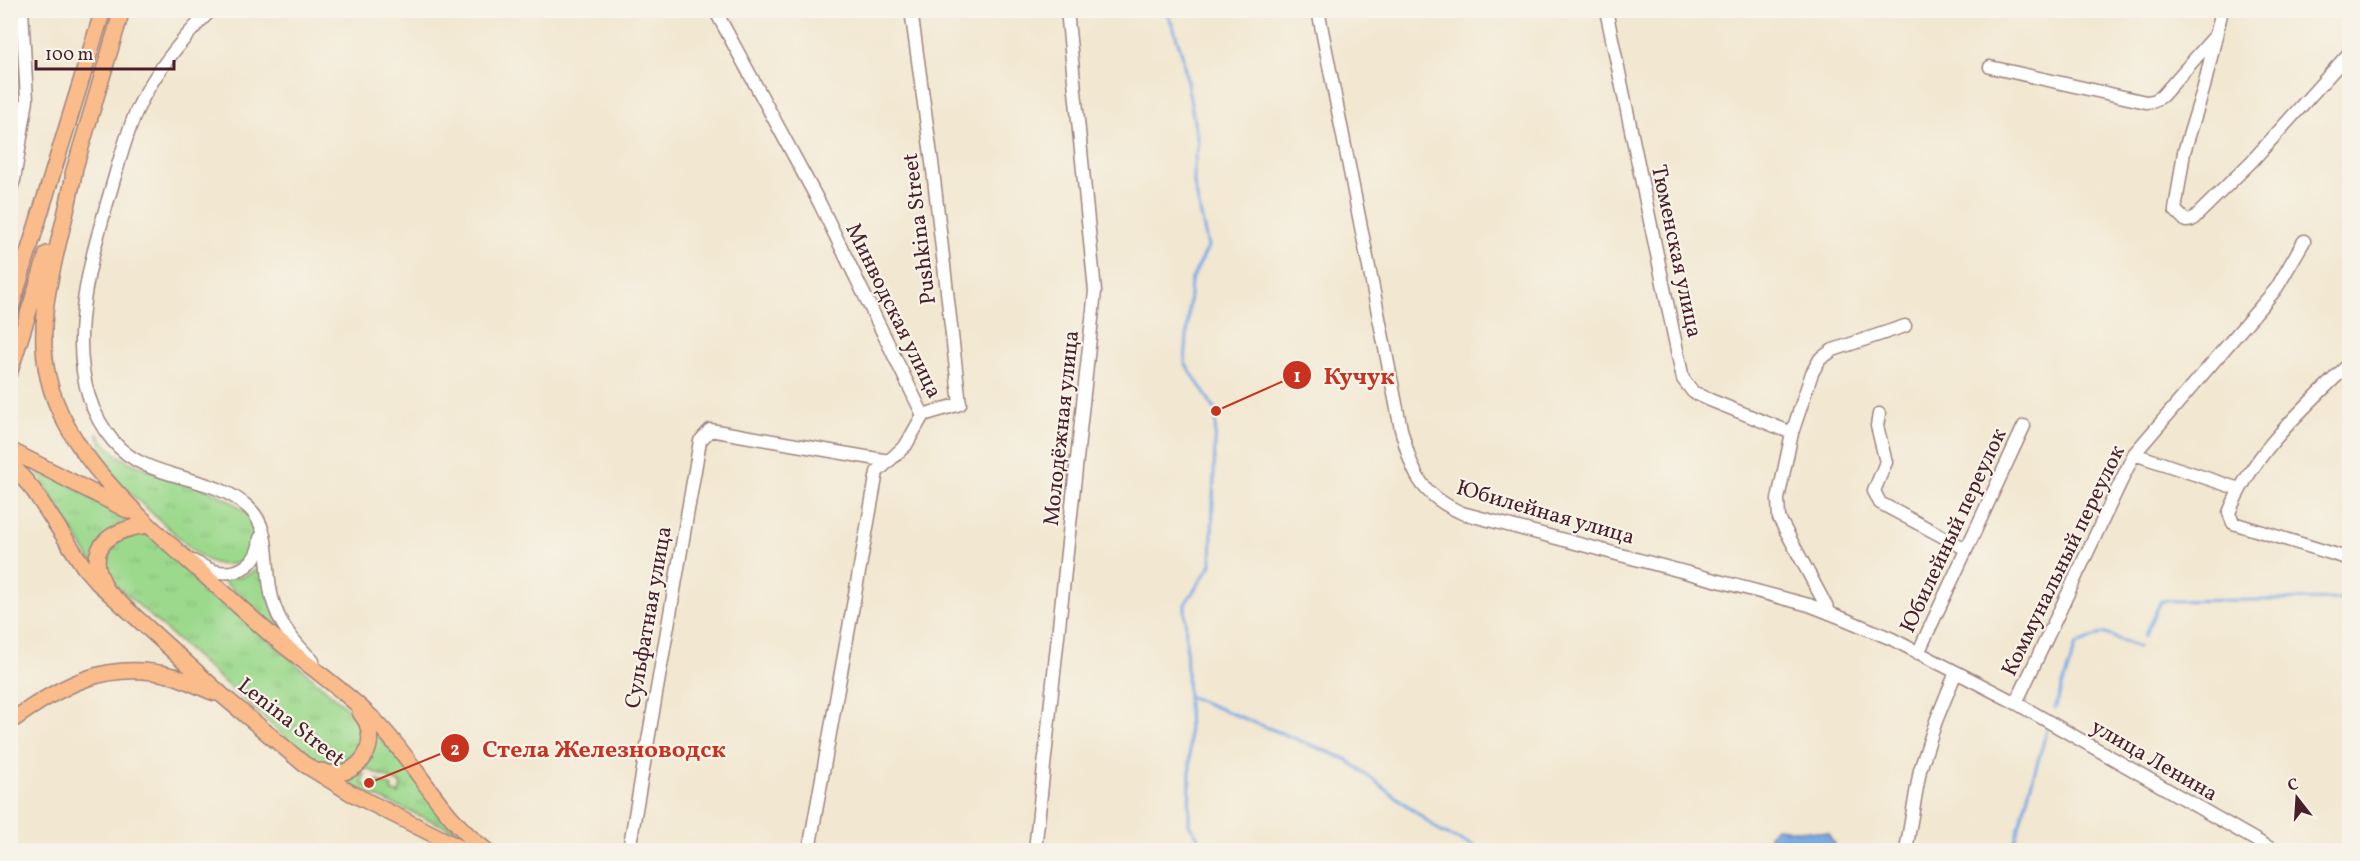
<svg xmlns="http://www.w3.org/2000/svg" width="2360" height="861" font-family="Vollkorn,serif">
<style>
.grass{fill:url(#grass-tufts);stroke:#737c5c;stroke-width:1.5}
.water{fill:#79aae4;stroke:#626488;stroke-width:1.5}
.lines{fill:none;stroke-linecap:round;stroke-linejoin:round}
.stream{stroke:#79aae4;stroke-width:3}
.minor-casing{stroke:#9e837e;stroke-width:15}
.major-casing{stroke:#9e837e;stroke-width:18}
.minor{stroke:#fff;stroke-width:12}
.major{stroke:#fabc8b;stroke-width:15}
.labels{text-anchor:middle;stroke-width:4.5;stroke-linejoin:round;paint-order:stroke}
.street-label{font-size:22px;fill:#4a1f2b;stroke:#f7f3e8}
.leader{fill:none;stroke:#c8321e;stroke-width:2}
.callout-dot{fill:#c8321e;stroke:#f7f3e8;stroke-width:2}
.mark-label{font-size:18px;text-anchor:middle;font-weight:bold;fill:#fff}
.callout-label{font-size:24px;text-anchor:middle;font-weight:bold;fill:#c8321e;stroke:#f7f3e8;stroke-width:4.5;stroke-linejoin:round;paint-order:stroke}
</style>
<defs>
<pattern id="grass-tufts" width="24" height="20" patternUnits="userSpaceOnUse" patternTransform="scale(1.5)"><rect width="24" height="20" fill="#9cd98d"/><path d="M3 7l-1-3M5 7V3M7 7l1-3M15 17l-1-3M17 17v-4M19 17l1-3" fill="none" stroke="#88ba7a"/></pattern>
</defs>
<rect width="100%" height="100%" fill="#f7f3e8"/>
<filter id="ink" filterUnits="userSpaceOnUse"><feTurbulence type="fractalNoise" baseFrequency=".0167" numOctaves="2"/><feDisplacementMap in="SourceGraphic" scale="12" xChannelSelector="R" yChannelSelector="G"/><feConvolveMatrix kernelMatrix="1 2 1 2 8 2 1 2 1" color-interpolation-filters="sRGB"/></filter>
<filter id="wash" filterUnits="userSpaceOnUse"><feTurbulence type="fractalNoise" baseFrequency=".008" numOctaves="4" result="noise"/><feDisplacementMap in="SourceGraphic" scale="24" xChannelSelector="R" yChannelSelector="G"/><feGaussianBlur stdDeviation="1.35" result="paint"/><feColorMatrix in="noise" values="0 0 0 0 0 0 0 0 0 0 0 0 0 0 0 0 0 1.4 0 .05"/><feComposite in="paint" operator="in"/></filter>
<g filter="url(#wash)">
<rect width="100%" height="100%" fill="#f2e7d0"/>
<path class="grass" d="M17,10L21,99L15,172L11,185L10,11Z
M97,433C105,445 118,457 131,463C161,477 271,496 256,546C254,551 249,556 245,561C226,567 214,566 197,554L120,484L107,465Z
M33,465L134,520L119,524L93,564Z
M138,533L148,535L155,541L354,714C368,736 367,746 350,765L323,766L312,761L117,586C103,570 101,563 109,543Z
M265,566L278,628L218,577H242Z
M375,731L458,832L337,780L362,772L365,774L362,784L373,788L377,780L392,787L391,791L399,794L401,784L365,768L368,763Z"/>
<path class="water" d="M1776,828L1828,833L1834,844V850H1769C1766,841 1768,834 1776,828Z"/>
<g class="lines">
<path class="stream" d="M1165,10L1173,26L1182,54L1198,143L1194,165V184L1208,247L1191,281L1185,363L1216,411L1211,565L1185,604L1190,768L1189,824L1207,850
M2144,636L2161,601L2350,599
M1188,696L1346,759L1443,833L1484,850
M2055,708L2076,645L2103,633L2138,647
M2012,850L2047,730"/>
</g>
</g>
<g filter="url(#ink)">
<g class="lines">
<g class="minor-casing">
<path id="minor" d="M211,10C182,39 153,73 136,112C125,138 118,166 110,193C88,268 56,373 113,441C148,483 211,472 249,508C273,530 264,569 272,598C279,625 294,642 313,661
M715,10L820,204L923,415
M911,10L932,162L960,404L923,415
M1318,10L1401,429C1413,473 1418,493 1462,513L1809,605L1842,618L1892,639L2016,703L2273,850
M1606,10L1683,379L1693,392L1710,400L1792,433
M2222,10L2204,87L2184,152L2175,210L2186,221L2192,220L2252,161L2350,52
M1990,67L2146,102L2154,101L2162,96L2215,36
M10,191L14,180L27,100L22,10
M2350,363C2303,409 2253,452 2229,513L2233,523L2350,559
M1879,414L1877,426L1886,462L1874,491L1880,503L1966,549
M2134,454L2239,489
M193,561C199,564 207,569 214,571C239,577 259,563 260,538
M1830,613L1779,518L1778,499L1792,433L1812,373L1820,359L1833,350L1905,326
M1918,653L2024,426
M2016,703L2134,454L2276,289L2304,241
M629,850L700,441L710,430L889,461
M809,850L877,472L906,445L923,415
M1035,850L1095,291L1067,10
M1906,850L1920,770L1936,721L1956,672"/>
</g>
<g class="major-casing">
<path id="major" d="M75,167C65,235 32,307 48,377C65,455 145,522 202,573C227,595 251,618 277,640C308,665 342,689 371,717C414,758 438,815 486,850
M73,174L122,10
M10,311L103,10
M10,371L47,254
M10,450L129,511
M10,462L34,491L84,567L98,583L223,696L304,764L351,793L464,850
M104,584C83,544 114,529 149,525
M10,722C61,685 108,659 173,676C187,680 201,688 215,693
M321,771C349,782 379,755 367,724C366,720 362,716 360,712"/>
</g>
<use href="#minor" class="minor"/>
<use href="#major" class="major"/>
</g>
</g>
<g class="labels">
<g class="street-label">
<text transform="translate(918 229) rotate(-97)" y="8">Pushkina Street</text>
<text transform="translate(1678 251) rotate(78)" y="8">Тюменская улица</text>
<text transform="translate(895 310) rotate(64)" y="8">Минводская улица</text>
<text transform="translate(1060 428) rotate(-84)" y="8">Молодёжная улица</text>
<text transform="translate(1546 511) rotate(16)" y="8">Юбилейная улица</text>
<text transform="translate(1952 530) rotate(-65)" y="8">Юбилейный переулок</text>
<text transform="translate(2062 560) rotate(-64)" y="8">Коммунальный переулок</text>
<text transform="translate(647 617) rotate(-80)" y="8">Сульфатная улица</text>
<text transform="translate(292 721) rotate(38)" y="8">Lenina Street</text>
<text transform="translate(2155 759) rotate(30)" y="8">улица Ленина</text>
</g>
</g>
<path class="leader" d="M1216 411L1297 375M369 783L455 748"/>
<g class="callout-dot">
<circle cx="1216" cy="411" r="6"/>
<circle cx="369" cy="783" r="6"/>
<circle cx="1297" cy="375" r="15"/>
<circle cx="455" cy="748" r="15"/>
</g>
<g class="mark-label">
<text x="1297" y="382">1</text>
<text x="455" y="755">2</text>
</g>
<g class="callout-label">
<text x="1359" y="384">Кучук</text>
<text x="604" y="757">Стела Железноводск</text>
</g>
<rect width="2360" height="861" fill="none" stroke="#f7f3e8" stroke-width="36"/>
<g transform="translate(2297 798) rotate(343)" stroke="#f7f3e8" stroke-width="4.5" paint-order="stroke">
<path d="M0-4.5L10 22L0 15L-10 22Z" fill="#4a1f2b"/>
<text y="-9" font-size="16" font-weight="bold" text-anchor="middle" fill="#4a1f2b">С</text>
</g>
<path d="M36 60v9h138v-9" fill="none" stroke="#4a1f2b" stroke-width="3"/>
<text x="45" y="60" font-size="18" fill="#4a1f2b" stroke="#f7f3e8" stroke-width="4.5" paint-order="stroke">100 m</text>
</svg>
